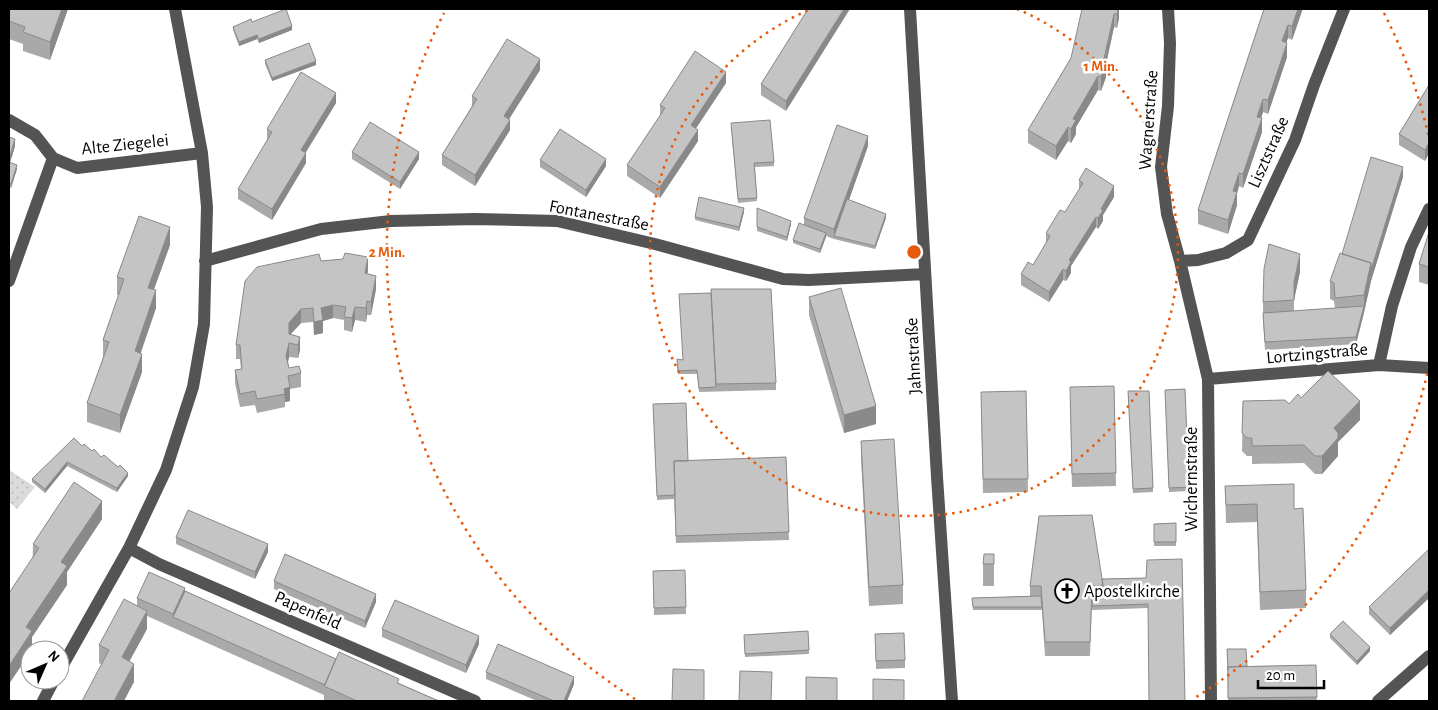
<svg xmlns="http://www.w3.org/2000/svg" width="1438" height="710" font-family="'Alegreya Sans',sans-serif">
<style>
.grass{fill:url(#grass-dots)}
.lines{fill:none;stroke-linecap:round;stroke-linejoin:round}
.minor{stroke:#545454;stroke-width:12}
.wall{fill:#a9a9a9}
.shaded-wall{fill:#898989}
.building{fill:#c4c4c4;stroke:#898989}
.ring{fill:none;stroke:#e8590c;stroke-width:2.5;stroke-dasharray:2.5 5}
.labels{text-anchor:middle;stroke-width:5;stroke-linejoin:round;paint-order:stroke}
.street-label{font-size:18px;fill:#000;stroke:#fff}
.poi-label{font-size:18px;fill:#000;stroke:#fff;text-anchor:start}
.centre{fill:#e8590c;stroke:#fff;stroke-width:2.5}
.ring-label{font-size:15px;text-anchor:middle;font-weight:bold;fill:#e8590c;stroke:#fff;stroke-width:5;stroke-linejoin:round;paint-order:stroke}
</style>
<defs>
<pattern id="grass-dots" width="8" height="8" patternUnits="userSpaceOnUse" patternTransform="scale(1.25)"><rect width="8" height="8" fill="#dbdbdb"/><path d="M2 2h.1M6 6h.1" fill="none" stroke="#bababa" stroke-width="1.8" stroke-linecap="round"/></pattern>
</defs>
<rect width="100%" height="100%" fill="#fff"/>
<path class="grass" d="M9,470L35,487L17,509L9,502Z"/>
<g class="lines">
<path class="minor" d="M910,9L937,477L952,701
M1168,9L1170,43L1168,106L1161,167L1167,214L1180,261L1208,379L1211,701
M9,120L35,135L53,158L77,168L202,153
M205,261L321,229L391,221L474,219L557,221L655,244L783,279L809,280L925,274
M1180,261L1198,260L1226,253L1248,240L1295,140L1314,85L1344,9
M9,281L53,158
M1379,365L1392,306L1411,247L1429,209
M1208,379L1379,365L1429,368
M129,548L159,564L475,701
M60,670L129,548L166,470L193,387L204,324L207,207L202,153L175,9
M43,701L54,680
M1378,701L1429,656"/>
</g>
<path class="wall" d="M9,9H68L50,60L23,51V44L9,39Z
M808,9L786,111L761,95V84Z
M1119,9V18L1117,28L1114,27L1106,64V77L1101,91L1098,90L1076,127V134L1071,143L1068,141L1056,160L1028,143V130L1071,58Z
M1264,9H1302V11L1292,40L1288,38L1286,43L1287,57L1268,114L1263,112L1261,118L1262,132L1243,188L1239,186L1237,193V205L1228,234L1198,224V210Z
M252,22L292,30L259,43L257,39L239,46L233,30V27Z
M265,60L316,65L272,81L265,64Z
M540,70L509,119L510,130L475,186L442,165V155L472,106V96Z
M726,83L695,129L698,141L660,198L627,176V165L660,116V105Z
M1429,85V153L1425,161L1399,145V134Z
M336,103L306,152V163L272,220L238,199V189L268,140L267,139V129Z
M731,127L774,162V166L755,167L757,201L738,203Z
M9,137L15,146L10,163L17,169L11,188L9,187Z
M868,146L849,200L886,218L875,249L834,239L826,236L820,253L793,243V240L804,225V218Z
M352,152L419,159L400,189L352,159Z
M540,160L606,166L586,197L540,167Z
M1403,177L1371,281L1356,344L1265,350L1263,320V302L1300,272L1294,300V311L1335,308L1334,301L1330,299V281L1342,254Z
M1079,180L1114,197L1103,215V221L1098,229L1096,227L1071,266V273L1066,281L1063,280L1049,302L1021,285V274L1033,265L1046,243V233L1065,212L1079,190Z
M757,208L791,224L787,241L757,231Z
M744,212L739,231L695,220V217Z
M1429,232V285L1419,282V264Z
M170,245L154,289L156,308L140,353L142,372L120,433L87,422V403L103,358V340L119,295H117V277Z
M321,261L368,270L367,274L376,289L371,315H367L366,322L355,320L352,332L344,330V320L333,318L323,321V333L314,335L313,322L301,323L290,335L300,337V350L298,358L289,357L288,362L289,368L301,373V387L290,389V401L285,402V407L257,413L255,405L240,407L235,383V370L241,369L240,359H236V345Z
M809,297L876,424L844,433L809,315Z
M677,359L683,360L776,383V390L699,392L697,374H678Z
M1114,386L1116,486L1072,487L1070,401Z
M1185,389L1189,491L1169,492L1165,390Z
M1026,391L1028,492L983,493L981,406Z
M1128,391H1149L1153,492L1133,493Z
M1301,398L1360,420L1338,442V456L1322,474H1315L1304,463L1252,464V456H1247L1242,451L1243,401L1289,404Z
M653,404L688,461L786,457L789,540L676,543L674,499L657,500Z
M861,441L903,585V604L869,606L861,459Z
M82,446L101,457L128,476L117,492L67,466L45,493L32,482V479Z
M1225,486L1294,509L1306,590V608L1260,610L1257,522L1226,523Z
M102,519L67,572V585L32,637V649L30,650L33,544Z
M1176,523V546H1154V524Z
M176,537L268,552L255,579L176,544Z
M1429,549V598L1390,635L1369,614V607Z
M994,554V586H983V564Z
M685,570L686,614L654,615L653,571Z
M1146,578L1148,608L1092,610V600L1090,656H1045L1042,610H973L972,598L1030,596V586L1102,579Z
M274,581L376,602L365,628L274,589Z
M185,591L336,659L399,683L439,701H324V695L147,616V629L129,661L134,682L99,663V645L137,606V598Z
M382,629L479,644L466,673L382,637Z
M808,631L809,654L745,657L744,635Z
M875,634L905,660V668L876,669Z
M1330,634L1370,651L1357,665L1330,638Z
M1227,649L1247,666L1316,665L1317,701H1228Z
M486,672L574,684L567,701H537L486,679Z"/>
<path class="shaded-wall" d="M62,9H68L50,60V42Z
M844,9H850L786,111V101Z
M1118,9H1119V18L1117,28V14Z
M1298,9H1302V11L1292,40V26Z
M1114,14V27L1106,64V77L1101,91V77Z
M1288,25V38L1282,55V41Z
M292,26V30L259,43V39Z
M257,35V39L239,46V42Z
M1287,43V57L1268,114V100Z
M540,59V70L504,127V116Z
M316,61V65L272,81V78Z
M726,72V83L691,136V125Z
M1098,76V90L1076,127V134L1071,143V129L1073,119Z
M336,93V103L301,160V150Z
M1263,99V112L1257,130V117Z
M1262,118V132L1243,188V174Z
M510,120V130L475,186V175Z
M1068,127V141L1056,160V146Z
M698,130V141L660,198V187Z
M868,136V146L836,236H834V229Z
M15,139V146L9,166V159Z
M1429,143V153L1425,161V150Z
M419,152V159L400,189V182Z
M306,153V163L272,220V209Z
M606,159V166L586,197V190Z
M17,165V169L11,188V184Z
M1403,167V177L1371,281L1364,313V295L1371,263Z
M1239,173V186L1237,193V205L1228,234V220L1233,191Z
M1114,186V197L1103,215V221L1098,229V218L1101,209Z
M744,208V212L739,231V227Z
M886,214V218L875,249V246Z
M1096,217V227L1071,266V273L1066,281V271L1069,260Z
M791,221V224L787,241V237Z
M170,227V245L148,306V288Z
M826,233V237L820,253V249Z
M1300,254V272L1294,300V282Z
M368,257V270L365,287V273Z
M1063,269V280L1049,302V292Z
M376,276V289L371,315V302Z
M156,290V308L135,370V351Z
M367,301V315L366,322V308Z
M333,305V318L323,321V333L314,335V322L321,308Z
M1364,306V313L1356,344V337Z
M355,307V320L352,332V318Z
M301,309V323L289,336V323Z
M300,337V350L298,358V345Z
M289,343V357L286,369V356Z
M142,354V372L120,433V415Z
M290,387V401L285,402L284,389Z
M1360,401V420L1338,442V456L1322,474V456L1334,428Z
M876,406V424L844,433V415Z
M67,462V466L45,493V489Z
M128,473V476L117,492V488Z
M102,501V519L67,572V585L32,637V649L30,650V653L9,684V666L26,627L61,562Z
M268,544V552L255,579V572Z
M185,588V602L173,617V614Z
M1429,590V598L1390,635V628Z
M376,594V602L365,628V621Z
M147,611V629L122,675V657Z
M479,636V644L466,673V665Z
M1370,647V651L1357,665V661Z
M134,664V682L124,701H114Z
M574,677V684L567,701H564Z"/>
<path class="building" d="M9,9H62L50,42L23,32L25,27L9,21Z
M286,9L292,26L259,39L257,35L239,42L233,27L251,19L252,22Z
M808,9H844L786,101L761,84Z
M1082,9H1118L1117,14H1114L1103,63L1106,64L1101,77L1098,76L1073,119L1076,120L1071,129L1068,127L1056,146L1028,130L1071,58Z
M1264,9H1298L1292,26L1288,25L1282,41L1287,43L1268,100L1263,99L1257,117L1262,118L1243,174L1239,173L1233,191L1237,192L1228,220L1198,210Z
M507,39L540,59L504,116L510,120L475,175L442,155L477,99L472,96Z
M309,43L316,61L272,78L265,60Z
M695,51L726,72L691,125L698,130L660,187L627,165L665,108L660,105Z
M301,72L336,93L301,150L306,153L272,209L238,189L272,132L267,129Z
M1429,85V143L1425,150L1399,134Z
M770,120L774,162L754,163L757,198L738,199L731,123Z
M370,122L419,152L400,182L352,152Z
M837,125L868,136L834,229L804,218Z
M560,129L606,159L586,190L540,160Z
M9,137L15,139L9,159Z
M1371,157L1403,167L1371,270V263L1342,254Z
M9,162L17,165L11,184L9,183Z
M1086,168L1114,186L1101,209L1103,210L1098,218L1096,217L1069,260L1071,262L1066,271L1063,269L1049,292L1021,274L1028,262L1033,265L1050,236L1046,233L1060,210L1065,212L1083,183L1079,180Z
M699,197L744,208L739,227L695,217Z
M847,199L886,214L875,246L834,236Z
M757,208L791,221L787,237L757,227Z
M139,216L170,227L148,288L156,290L135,351L142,354L120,415L87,403L109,342L103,340L124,279L117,277Z
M799,223L826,233L820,249L793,240Z
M1429,232V267L1419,264Z
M1269,244L1300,254L1294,282V300L1263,302L1264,269Z
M345,253L368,257L365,273L376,276L371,302L367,301L366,308L355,307L352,318L344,317L346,307L333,305L321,308L323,320L314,322L313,308L301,309L289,323V334L300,337L298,345L289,343L286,356L289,368L299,366L301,373L288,376L290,387L284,389L285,394L257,399L255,391L240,394L235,370L242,369L240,345H236L245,281L257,267L319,254L321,261L343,259Z
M1340,253L1371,263L1364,295L1335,298L1334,283L1330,281Z
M841,288L876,406L844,415L809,297Z
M711,289H771L776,383L716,384Z
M711,293L716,387L699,388L697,370L678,371L677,359L683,360L679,294Z
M1364,306L1356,337L1265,342L1263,313Z
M1328,371L1360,401L1334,428L1338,433V438L1322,456H1315L1304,445L1252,446V438H1247L1242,433L1243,401L1285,400L1289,404L1298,394L1301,398Z
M1114,386L1116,473L1072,474L1070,387Z
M1185,389L1189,487L1169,488L1165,390Z
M1026,391L1028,479H983L981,392Z
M1128,391H1149L1153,488L1133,489Z
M686,403L688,461H674L675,495L657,496L653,404Z
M74,438L82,446L84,444L92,451L94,449L101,457L104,455L118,467L120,465L128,473L117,488L67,462L45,489L32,479Z
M894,439L903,585L869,587L861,441Z
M786,457L789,532L676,536L674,461Z
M74,482L102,501L61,562L67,566L26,627L32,631L9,666V593L39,548L33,544Z
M1294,484V509L1303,508L1306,590L1260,592L1257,504L1226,505L1225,486Z
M188,510L268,544L255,572L176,537Z
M1092,515L1103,585L1092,586L1090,642H1045L1041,586H1030L1039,516Z
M1176,523V542H1154V524Z
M1429,549V590L1390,628L1369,607Z
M285,554L376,594L365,621L274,581Z
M984,554H994V564H983Z
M1182,559L1185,701H1149L1148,604L1092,606V596L1103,595V585L1102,579L1146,578L1147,560Z
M685,570L686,607L654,608L653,571Z
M149,572L185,588L173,614L137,598Z
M185,591L336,659L325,685L173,617Z
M1041,596L1042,607H973L972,598Z
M124,599L147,611L122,657L134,664L114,701H82L109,650L99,645Z
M395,600L479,636L466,665L382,629Z
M1343,621L1370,647L1357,661L1330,634Z
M808,631L809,650L745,654L744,635Z
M904,633L905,660L876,661L875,634Z
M498,644L574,677L564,701H554L486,672Z
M1227,649H1246L1247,666L1228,667V670Z
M339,652L399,679L397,683L439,701H357L324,686Z
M1316,665L1317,697L1228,698V667Z
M673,669L704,670V701H672Z
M740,671L772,672L771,701H739Z
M806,677L837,678V701H806Z
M873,679L904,680V701H873Z"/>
<g class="ring">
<path d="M1017 9A264 264 0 1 1 811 9"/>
<path d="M1429 366A527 527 0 0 1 1193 699M635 699A527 527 0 0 1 444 13M1384 13A527 527 0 0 1 1429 138"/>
</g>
<defs>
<g id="church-ring" transform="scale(1.25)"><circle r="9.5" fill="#fff" stroke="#000" stroke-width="1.5"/><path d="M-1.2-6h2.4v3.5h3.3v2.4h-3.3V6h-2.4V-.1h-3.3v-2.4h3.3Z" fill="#000"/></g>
</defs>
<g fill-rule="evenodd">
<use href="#church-ring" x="1067" y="591"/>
</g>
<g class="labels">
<g class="street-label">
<text transform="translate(1148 120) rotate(-86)" y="6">Wagnerstraße</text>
<text transform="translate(125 144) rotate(-6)" y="6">Alte Ziegelei</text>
<text transform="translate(1268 152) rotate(-66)" y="6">Lisztstraße</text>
<text transform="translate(599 215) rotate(11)" y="6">Fontanestraße</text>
<text transform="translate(1317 353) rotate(-5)" y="6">Lortzingstraße</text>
<text transform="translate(913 356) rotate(-93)" y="6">Jahnstraße</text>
<text transform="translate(1191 479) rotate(-90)" y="6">Wichernstraße</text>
<text transform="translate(308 610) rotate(24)" y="6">Papenfeld</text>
</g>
<g class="poi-label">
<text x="1084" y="597">Apostelkirche</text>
</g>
</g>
<circle cx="914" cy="252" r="8" class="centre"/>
<g class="ring-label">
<text x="1101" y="71">1 Min.</text>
<text x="387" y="257">2 Min.</text>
</g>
<rect width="1438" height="710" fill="none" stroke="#000000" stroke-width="20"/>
<g transform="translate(45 665) rotate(45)"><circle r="24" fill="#ffffff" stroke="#999999"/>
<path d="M0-4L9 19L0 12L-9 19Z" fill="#000000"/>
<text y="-8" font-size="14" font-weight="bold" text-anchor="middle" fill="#000000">N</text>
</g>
<path d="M1258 680v8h66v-8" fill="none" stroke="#000000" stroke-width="2.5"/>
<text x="1266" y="680" font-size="15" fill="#000000" stroke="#ffffff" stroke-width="4" paint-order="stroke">20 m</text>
</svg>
